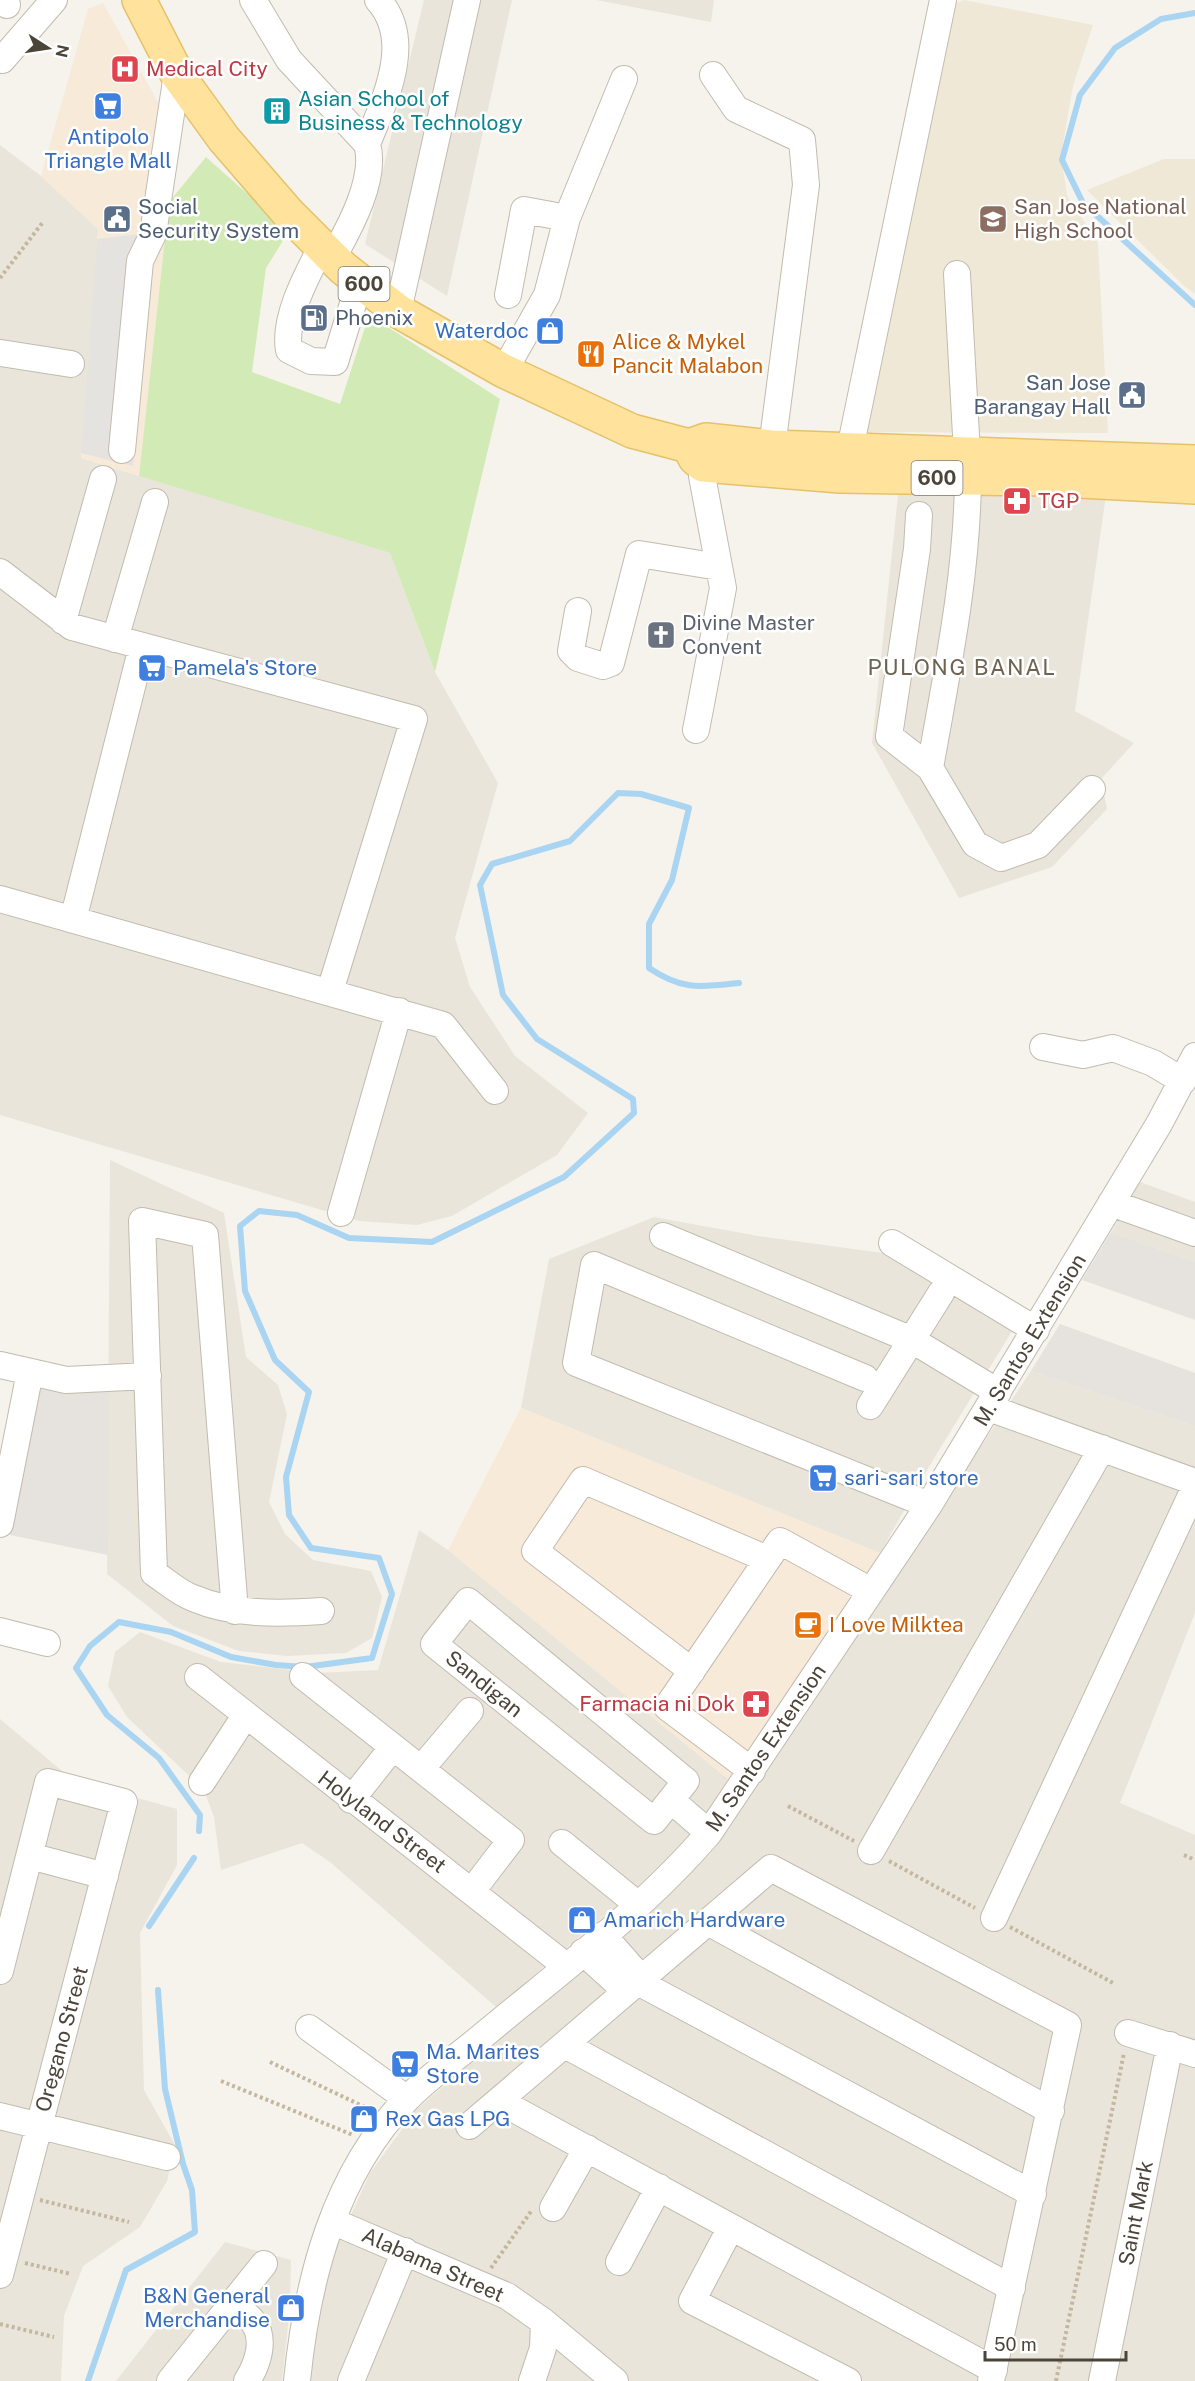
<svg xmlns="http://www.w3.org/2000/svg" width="1195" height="2381" font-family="'Public Sans',sans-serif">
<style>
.residential{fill:#eae5da}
.commercial{fill:#f7ead8}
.industrial{fill:#e6e2dd}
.education{fill:#efe8d6}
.green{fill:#d2eab5}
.parking{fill:#e5e3e0}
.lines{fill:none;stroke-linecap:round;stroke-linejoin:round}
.stream{stroke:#a9d4f2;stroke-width:6}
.minor-casing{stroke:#c2bbae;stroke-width:28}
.major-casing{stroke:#e6c16a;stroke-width:36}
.path{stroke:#c4b79f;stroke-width:4;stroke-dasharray:3 3;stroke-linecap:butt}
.minor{stroke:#fff;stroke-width:26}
.major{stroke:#ffe39c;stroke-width:33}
.labels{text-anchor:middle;stroke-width:5;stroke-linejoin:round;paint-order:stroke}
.shield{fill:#fff;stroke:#817c74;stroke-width:1.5}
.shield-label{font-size:20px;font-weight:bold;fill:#4b4439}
.health-label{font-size:21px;fill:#be3a42;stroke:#fff;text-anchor:start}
.culture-label{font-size:21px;fill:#0d838f;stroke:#fff;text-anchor:start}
.shop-label{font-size:21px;fill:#366cbe;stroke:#fff;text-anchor:start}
.service-label{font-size:21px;fill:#4e5e75;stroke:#fff;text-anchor:start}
.education-label{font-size:21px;fill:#785e54;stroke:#fff;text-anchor:start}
.food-label{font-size:21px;fill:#c56008;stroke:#fff;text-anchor:start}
.worship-label{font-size:21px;fill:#5b616d;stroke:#fff;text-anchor:start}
.street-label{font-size:21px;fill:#4b4439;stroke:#fff}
.neighbourhood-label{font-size:22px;letter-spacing:1.5px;fill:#6e6250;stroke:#fff}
</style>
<rect width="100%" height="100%" fill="#f6f3ec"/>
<path class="residential" d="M424,0H512L447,296L365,244Z
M596,0H714L711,22Z
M0,145L41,176L98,229L81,458L390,553L435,672L498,783L455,938L470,987L515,1056L588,1113L557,1155L452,1216L417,1225L359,1221L0,1115Z
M899,486L1106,495L1075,711L1134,743L1101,779L1107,809L1052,867L959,898L872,743Z
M110,1160L224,1213L246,1357L278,1385L287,1414L269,1502L285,1534L313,1560L371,1571L382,1597L372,1638L346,1653L287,1656L239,1651L173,1626L107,1574Z
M1140,1182L1195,1202V1262L1111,1232Z
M654,1217L758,1236L890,1254L1012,1331L930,1465L880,1553L521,1408L549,1259Z
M1031,1371L1195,1426V1613L1120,1803L1195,1835V2381H310L316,2325L335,2250L370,2173L416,2110L711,1853Z
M419,1530L448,1550L728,1779L696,1830L659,1870L496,2007L330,1862L302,1843L221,1870L214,1817L204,1790L127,1717L108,1686L115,1652L140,1632L221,1662L317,1673L378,1670Z
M0,1719L73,1780L177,1809V1865L140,1933L144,2090L175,2145L167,2181L140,2227L83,2266L64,2316L61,2381H0Z
M225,2242L291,2260L290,2307L282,2381H116Z"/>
<path class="commercial" d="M103,3L171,126L165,238L139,476L81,458L98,229L41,176L88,9Z
M521,1408L880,1553L728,1779L448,1550Z"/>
<path class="industrial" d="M1111,1232L1195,1262V1320L1082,1280Z
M1060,1324L1195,1373V1426L1031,1371Z
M32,1384L66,1392H109L108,1555L5,1534Z"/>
<path class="education" d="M964,0L1093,25L1073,86L1061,155L1067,195L1098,243L1108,433L856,432L944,8Z
M1164,159H1195V294L1184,286L1087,190Z"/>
<path class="green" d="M206,157L289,231L266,268L252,372L340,404L369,315L500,399L435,672L390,553L139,476L165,238L160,213Z"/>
<path class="parking" d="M146,233L154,254L133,466L81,453L97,239Z"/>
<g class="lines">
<path class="stream" d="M1195,13L1161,19L1115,48L1080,95L1062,160L1083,203L1195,305
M199,1831L200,1815L159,1758L107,1715L76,1668L90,1646L119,1622L171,1632L231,1657L276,1665L305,1667L372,1658L392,1594L379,1558L311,1548L289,1515L286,1477L309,1392L275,1360L245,1291L240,1226L259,1211L297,1215L349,1238L432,1242L564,1177L634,1113L633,1099L537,1039L503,995L480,885L492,864L570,841L618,793L641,794L689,808L672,880L649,924V968C683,991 701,987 739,983
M149,1926L194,1858
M88,2381L126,2270L195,2232L192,2190L183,2164L165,2089L158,1990"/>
<g class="minor-casing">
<path id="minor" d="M0,0L7,5
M253,0L289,60L367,144C377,178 350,227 333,257
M2,60L54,0
M713,75L736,109L802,140L806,185L772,447
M367,144C384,101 415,41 378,0
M322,246C308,273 283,318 289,350L311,361L335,362L360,281
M957,274L967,453
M508,295L524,210L567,218
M398,311L467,0
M1,353L71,364
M504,371L547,295L567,218L624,79
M850,449L943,0
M122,450L140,261L153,234L177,74
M919,515L917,549L889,736L930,768L975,844L1001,858L1038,845L1092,789
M0,572L72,627L414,719L330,991
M578,611L571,651L578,658L603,666L611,663L639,554L719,567
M63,621L103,479
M115,639L155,502
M696,730L723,588L702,476L703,465
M930,768C947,671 967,577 968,479
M0,899L443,1025L495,1091
M73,920L142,647
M1043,1047L1083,1055L1113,1048L1153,1063L1183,1081
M1111,1203L1195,1233
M341,1213L399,1011
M663,1236L912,1340L998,1392
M892,1243L1036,1330
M0,1365L66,1380L148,1376
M865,1378L594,1265L576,1363L929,1505
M870,1406L941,1293
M989,1408L1195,1482
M0,1524L30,1372
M468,1601L686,1781L654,1821L434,1644Z
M235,1611L205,1235L142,1221L154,1573C166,1581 179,1593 193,1598C233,1615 279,1614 321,1611
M0,1631L47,1643
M692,1671L535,1551L583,1480L767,1559
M303,1676L511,1840L472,1891
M198,1677L566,1966
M421,1769L470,1711
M752,1771L667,1707L780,1541L871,1591
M202,1782L245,1716
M351,1800L393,1747
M671,1800L709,1833
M562,1843L637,1904
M871,1851L1102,1448
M30,1856L105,1876
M994,1918L1195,1487
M708,1922L1051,2111
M603,1935L632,1968L638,1982
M583,1952L617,1983L638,1982L1033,2194
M0,1971L48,1782L124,1802L0,2275
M309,2028L407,2099
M1128,2033L1195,2054
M565,2045L1012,2288
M499,2101L994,2370
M0,2116L167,2157
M469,2126L771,1868L1068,2025L991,2381
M553,2208L587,2148
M332,2221L507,2296L544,2322L615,2381
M731,2227L692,2301L848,2381
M619,2262L659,2187
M232,2304C239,2310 250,2316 254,2323C266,2341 257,2365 247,2381
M170,2381L264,2264
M297,2381C307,2280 334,2174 407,2099C428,2077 456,2058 480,2038C558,1973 643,1910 709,1833L929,1505L1159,1124L1195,1056
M351,2381L405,2251
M532,2381L543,2348L544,2322
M1102,2381L1170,2045"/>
</g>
<g class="major-casing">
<path id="major" d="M139,0L177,74L224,139L289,214L343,268L398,311L504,371L632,431L689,446L706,440L772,447L1195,462
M689,446L695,458L703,465L840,476L1042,479L1195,487"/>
</g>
<path class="path" d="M0,278L43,222
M788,1806L854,1841
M1184,1855L1195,1860
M889,1861L975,1908
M1010,1927L1115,1984
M270,2062L371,2110
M221,2081L353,2135
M40,2200L129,2222
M25,2263L71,2274
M491,2268L532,2210
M0,2324L54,2337
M1056,2381L1124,2053"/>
<use href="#minor" class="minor"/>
<use href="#major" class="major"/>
</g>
<defs>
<g id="hospital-square" transform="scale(1.5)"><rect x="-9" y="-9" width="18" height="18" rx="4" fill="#e0444e" stroke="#fff"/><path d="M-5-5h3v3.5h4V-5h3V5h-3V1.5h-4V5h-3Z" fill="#fff"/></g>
<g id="supermarket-square" transform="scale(1.5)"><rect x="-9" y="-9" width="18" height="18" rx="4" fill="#3f7fe0" stroke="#fff"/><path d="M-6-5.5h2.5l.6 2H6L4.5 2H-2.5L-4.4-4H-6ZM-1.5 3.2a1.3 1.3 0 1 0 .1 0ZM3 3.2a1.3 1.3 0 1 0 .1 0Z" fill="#fff"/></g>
<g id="building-square" transform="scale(1.5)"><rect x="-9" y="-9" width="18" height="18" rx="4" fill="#0f9aa8" stroke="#fff"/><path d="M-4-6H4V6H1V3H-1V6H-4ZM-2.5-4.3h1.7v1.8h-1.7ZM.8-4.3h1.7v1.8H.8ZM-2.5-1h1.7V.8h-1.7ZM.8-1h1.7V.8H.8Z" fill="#fff"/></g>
<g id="civic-square" transform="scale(1.5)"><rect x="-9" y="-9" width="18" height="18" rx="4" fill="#5c6f8a" stroke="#fff"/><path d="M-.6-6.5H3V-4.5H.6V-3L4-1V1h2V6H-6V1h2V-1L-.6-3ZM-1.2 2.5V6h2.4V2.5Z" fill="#fff"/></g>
<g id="school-square" transform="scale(1.5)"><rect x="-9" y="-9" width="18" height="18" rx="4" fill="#8d6e63" stroke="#fff"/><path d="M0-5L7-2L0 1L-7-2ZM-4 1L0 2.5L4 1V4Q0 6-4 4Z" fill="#fff"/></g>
<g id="fuel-square" transform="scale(1.5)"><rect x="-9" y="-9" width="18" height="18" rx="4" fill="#5c6f8a" stroke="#fff"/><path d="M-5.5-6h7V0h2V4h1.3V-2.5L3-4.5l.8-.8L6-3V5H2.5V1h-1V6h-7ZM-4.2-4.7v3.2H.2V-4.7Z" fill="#fff"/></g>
<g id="shop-square" transform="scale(1.5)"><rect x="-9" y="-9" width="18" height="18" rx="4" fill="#3f7fe0" stroke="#fff"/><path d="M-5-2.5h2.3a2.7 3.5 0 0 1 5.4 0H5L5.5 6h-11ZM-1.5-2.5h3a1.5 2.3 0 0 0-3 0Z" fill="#fff"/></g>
<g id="restaurant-square" transform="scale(1.5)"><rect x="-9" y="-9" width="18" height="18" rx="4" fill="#e8710a" stroke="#fff"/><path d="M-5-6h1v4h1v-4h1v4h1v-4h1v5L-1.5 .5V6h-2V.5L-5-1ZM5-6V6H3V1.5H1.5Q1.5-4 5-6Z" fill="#fff"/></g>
<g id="pharmacy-square" transform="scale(1.5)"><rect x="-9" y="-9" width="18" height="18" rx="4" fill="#e0444e" stroke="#fff"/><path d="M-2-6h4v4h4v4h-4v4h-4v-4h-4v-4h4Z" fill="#fff"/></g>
<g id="church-square" transform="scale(1.5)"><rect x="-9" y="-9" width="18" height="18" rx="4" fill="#6b7280" stroke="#fff"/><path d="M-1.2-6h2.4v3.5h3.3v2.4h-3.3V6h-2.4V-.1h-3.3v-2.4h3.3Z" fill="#fff"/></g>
<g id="cafe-square" transform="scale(1.5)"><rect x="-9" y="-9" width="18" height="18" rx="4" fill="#e8710a" stroke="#fff"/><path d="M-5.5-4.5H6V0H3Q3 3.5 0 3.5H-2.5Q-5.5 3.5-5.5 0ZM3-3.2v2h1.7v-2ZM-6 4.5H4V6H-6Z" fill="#fff"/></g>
</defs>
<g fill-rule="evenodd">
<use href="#hospital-square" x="125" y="69"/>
<use href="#supermarket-square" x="108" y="106"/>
<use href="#building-square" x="277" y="111"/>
<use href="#civic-square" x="117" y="219"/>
<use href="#school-square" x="993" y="219"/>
<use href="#fuel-square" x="314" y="318"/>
<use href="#shop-square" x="550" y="331"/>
<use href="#restaurant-square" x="591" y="354"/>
<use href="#civic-square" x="1132" y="395"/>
<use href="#pharmacy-square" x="1017" y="501"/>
<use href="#church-square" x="661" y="635"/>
<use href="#supermarket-square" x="152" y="668"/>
<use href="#supermarket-square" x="823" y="1478"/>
<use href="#cafe-square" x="808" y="1625"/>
<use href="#pharmacy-square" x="756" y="1704"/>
<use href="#shop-square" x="582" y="1920"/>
<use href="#supermarket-square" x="405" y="2064"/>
<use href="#shop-square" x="364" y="2119"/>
<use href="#shop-square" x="291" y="2308"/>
</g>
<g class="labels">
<g class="shield">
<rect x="338.5" y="267" width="51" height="34" rx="4.5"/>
<rect x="911.5" y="461" width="51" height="34" rx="4.5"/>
</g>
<g class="shield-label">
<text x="364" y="291">600</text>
<text x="937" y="485">600</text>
</g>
<g class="health-label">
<text x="146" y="76">Medical City</text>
<text x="1038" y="508">TGP</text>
<text x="735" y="1711" text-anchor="end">Farmacia ni Dok</text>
</g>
<g class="culture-label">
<text x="298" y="106">Asian School of<tspan x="298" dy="24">Business &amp; Technology</tspan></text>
</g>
<g class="shop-label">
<text x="108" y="144" text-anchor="middle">Antipolo<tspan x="108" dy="24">Triangle Mall</tspan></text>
<text x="529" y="338" text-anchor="end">Waterdoc</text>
<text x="173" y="675">Pamela's Store</text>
<text x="844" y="1485">sari-sari store</text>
<text x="603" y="1927">Amarich Hardware</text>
<text x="426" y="2059">Ma. Marites<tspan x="426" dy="24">Store</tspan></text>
<text x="385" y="2126">Rex Gas LPG</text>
<text x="270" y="2303" text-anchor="end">B&amp;N General<tspan x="270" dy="24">Merchandise</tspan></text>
</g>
<g class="service-label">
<text x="138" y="214">Social<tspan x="138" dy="24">Security System</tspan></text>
<text x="335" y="325">Phoenix</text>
<text x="1111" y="390" text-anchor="end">San Jose<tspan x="1111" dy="24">Barangay Hall</tspan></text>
</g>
<g class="education-label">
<text x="1014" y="214">San Jose National<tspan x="1014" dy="24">High School</tspan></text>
</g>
<g class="food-label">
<text x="612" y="349">Alice &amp; Mykel<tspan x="612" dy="24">Pancit Malabon</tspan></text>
<text x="829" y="1632">I Love Milktea</text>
</g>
<g class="worship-label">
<text x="682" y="630">Divine Master<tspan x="682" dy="24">Convent</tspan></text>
</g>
<g class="street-label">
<text transform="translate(1030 1340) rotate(-59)" y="7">M. Santos Extension</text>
<text transform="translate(484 1684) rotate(39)" y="7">Sandigan</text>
<text transform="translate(766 1748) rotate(-56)" y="7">M. Santos Extension</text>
<text transform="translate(382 1822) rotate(37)" y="7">Holyland Street</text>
<text transform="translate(62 2039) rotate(-75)" y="7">Oregano Street</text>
<text transform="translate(1136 2213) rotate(-79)" y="7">Saint Mark</text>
<text transform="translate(433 2265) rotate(24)" y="7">Alabama Street</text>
</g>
<g class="neighbourhood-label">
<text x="962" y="675">PULONG BANAL</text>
</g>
</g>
<g transform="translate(48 48) rotate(102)" stroke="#ffffff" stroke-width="4.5" paint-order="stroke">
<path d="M0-4.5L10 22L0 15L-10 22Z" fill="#4b4439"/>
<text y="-9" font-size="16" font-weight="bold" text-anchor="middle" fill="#4b4439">N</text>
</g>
<path d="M985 2351v9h141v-9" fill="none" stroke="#4b4439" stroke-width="3"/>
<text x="994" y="2351" font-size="18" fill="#4b4439" stroke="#ffffff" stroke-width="4.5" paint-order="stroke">50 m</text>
</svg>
